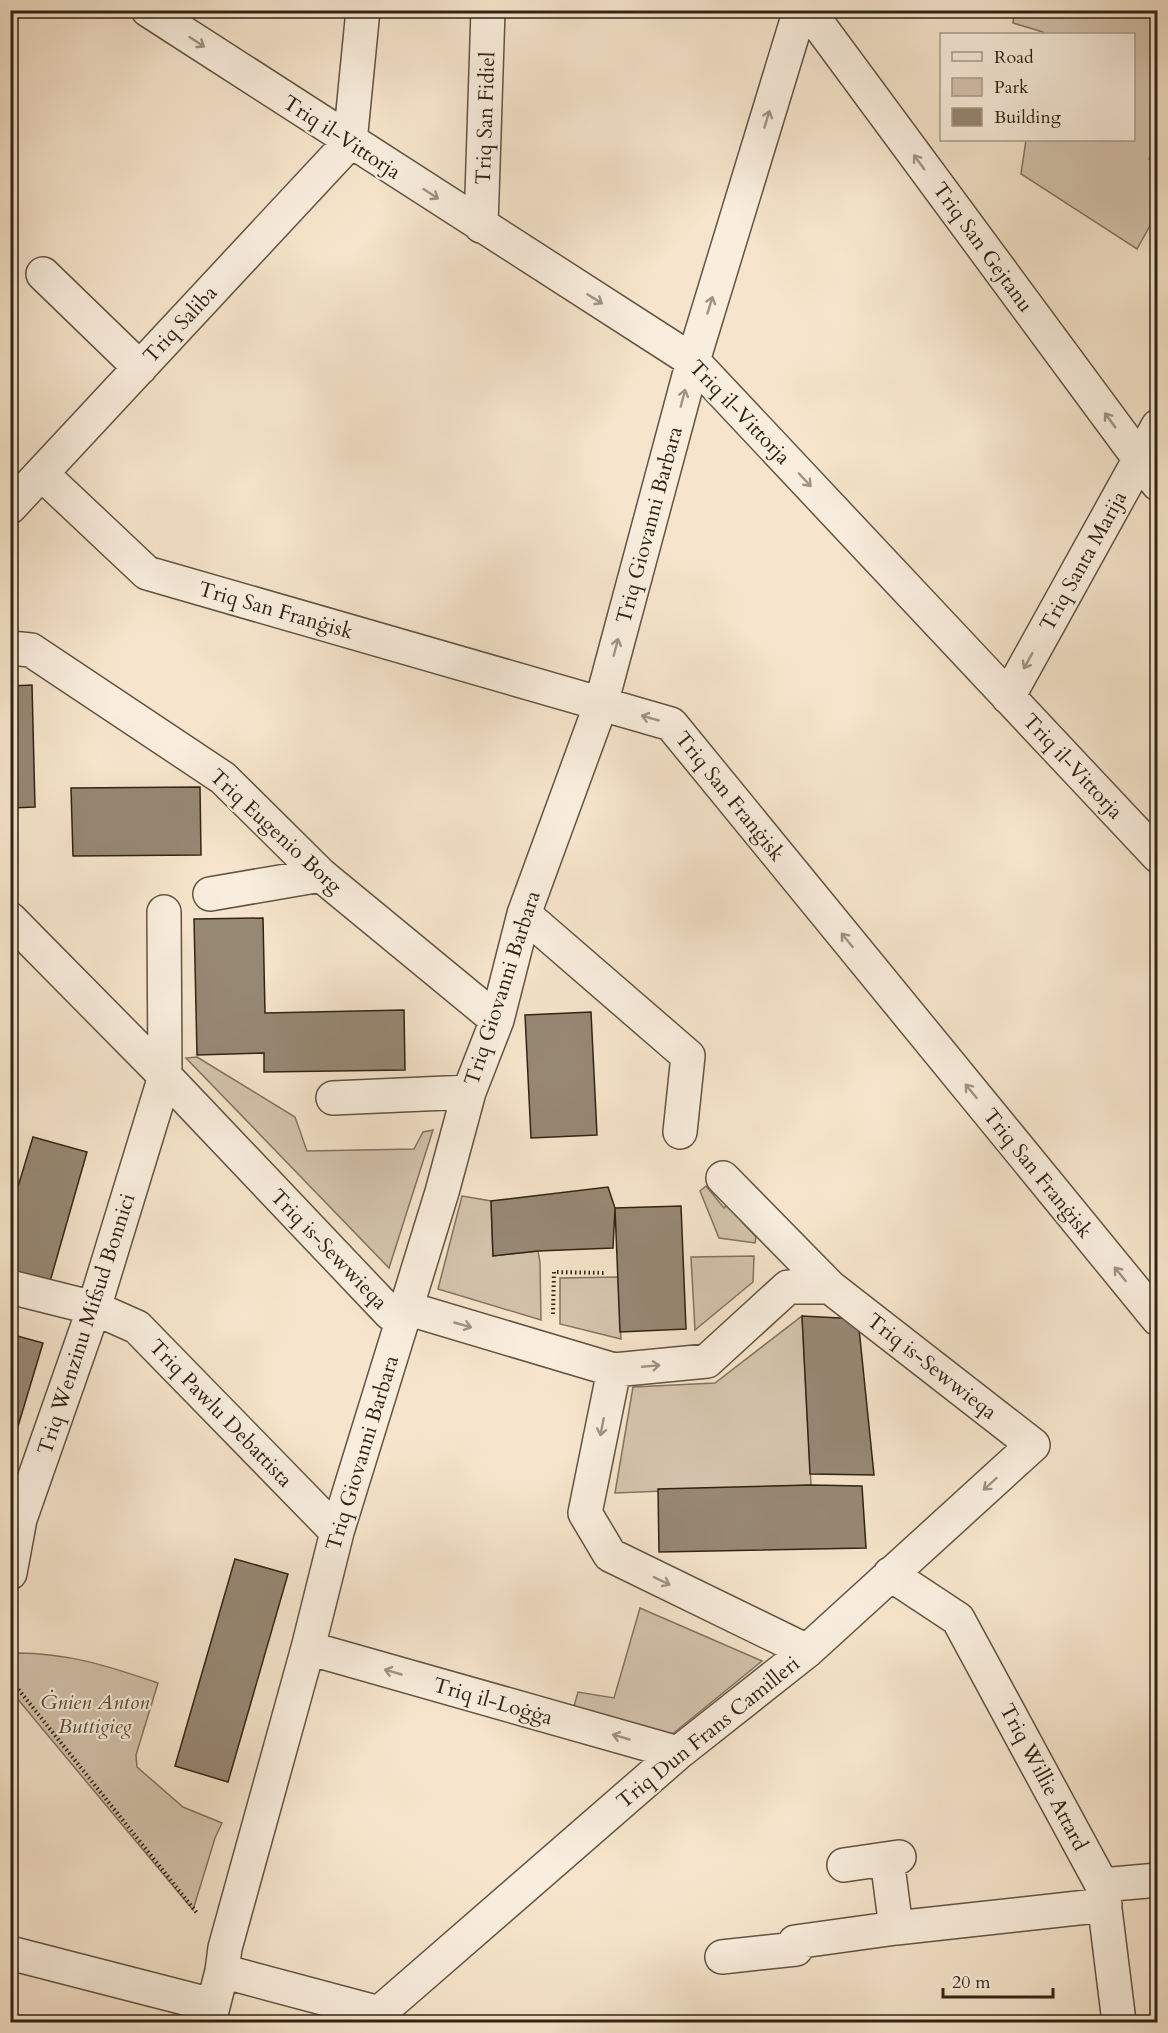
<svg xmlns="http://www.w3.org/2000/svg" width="1168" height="2033" font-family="Cardo,serif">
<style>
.green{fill:#d4c4ad;stroke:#827460;stroke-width:1.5}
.building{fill:#978874;stroke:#302414;stroke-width:1.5}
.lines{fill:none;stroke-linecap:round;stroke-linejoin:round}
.minor-casing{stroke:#625442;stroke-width:36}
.path{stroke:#302414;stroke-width:4;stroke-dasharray:1.5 3;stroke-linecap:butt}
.minor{stroke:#f9eede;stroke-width:33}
.oneway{stroke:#9f9383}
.labels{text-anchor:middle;stroke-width:4.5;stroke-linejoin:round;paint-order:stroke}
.street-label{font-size:21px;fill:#302414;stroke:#f9eede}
.park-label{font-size:21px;font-style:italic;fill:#594c3a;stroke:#f9eede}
</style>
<rect width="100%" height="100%" fill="#f6e5cc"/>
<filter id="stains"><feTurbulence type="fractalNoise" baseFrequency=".00333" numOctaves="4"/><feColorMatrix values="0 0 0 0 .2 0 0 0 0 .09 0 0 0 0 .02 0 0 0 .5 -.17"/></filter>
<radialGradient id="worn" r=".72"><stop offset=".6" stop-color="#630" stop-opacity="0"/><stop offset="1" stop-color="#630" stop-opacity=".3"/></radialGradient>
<path class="green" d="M1014,11H1157V141L1149,159L1157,170V213L1137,249L1021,174L1026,140H1134V34H1043V32L1013,23Z
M197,1057L295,1117L307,1151L414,1149L423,1132L433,1130L389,1268L186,1058Z
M706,1186L724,1208L727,1205L756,1237L755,1243L719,1238L700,1191Z
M462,1196L491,1201L493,1256L538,1251L540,1262L541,1320L438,1289Z
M754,1256L753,1282L695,1330L691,1257Z
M618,1277L621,1339L560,1324V1278Z
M802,1316L811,1485L615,1493L633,1387L715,1383Z
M640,1608L762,1661L670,1736L574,1706L578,1692L614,1698Z
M16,1653C69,1653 108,1666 158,1683L136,1755L137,1767L183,1807L222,1823L215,1838L193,1910L11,1691V1660Z"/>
<path class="building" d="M32,685L35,807L10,808V686Z
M200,787L201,855L73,856L71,788Z
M263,918L265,1013L404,1010L405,1070L264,1072V1053L197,1055L194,919Z
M591,1012L597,1135L531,1138L525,1015Z
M33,1137L87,1152L49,1285L10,1274V1213Z
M608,1187L615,1208L613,1248L538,1251L493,1256L491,1201Z
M681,1206L686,1329L620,1332L615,1208Z
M802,1316L858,1319L874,1475L810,1474Z
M10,1334L43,1343L10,1453Z
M811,1485L862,1486L866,1548L659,1552L658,1489Z
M235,1559L288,1574L228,1782L175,1766Z"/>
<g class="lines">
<g class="minor-casing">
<path id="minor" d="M148,10L693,361L1158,856
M808,10L1158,484
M481,226L488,10
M43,274L140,368
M42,474L147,573L671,724L1158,1319
M10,507L350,142L363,10
M10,648L31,650L223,778L321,875L497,1020
M1008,697L1158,426
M210,894L321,875
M524,914L688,1056L680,1132
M10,919L165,1076L390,1313L406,1308L614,1370L707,1361L788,1287H830
M333,1098L469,1092
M10,1287L94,1308L137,1327L337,1532
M614,1370L585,1513L610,1555L807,1651
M10,1573L20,1519L94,1308L165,1076L164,912
M890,1574L958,1619L1102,1885L1119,2022
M308,1648L678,1753
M887,1859L896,1928
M844,1865L899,1857
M1102,1885L1158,1880
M10,1953L212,2005
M722,1957L796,1949L795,1942L896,1928L1105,1905
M222,1971L225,1948L308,1648L337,1532L442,1192L469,1092L497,1020L524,914L601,704L693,361L800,10
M379,2013L678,1753L807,1651L1033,1445L830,1287L723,1178
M209,2022L222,1971L379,2013"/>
</g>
<path class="path" d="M553,1314L554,1272L606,1273
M10,1679L197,1913"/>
<use href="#minor" class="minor"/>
</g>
<defs><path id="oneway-shaft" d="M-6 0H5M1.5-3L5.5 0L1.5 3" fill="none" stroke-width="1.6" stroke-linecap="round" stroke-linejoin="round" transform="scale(1.5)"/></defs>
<g class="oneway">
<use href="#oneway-shaft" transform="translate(197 42) rotate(33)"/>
<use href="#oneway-shaft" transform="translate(767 119) rotate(-73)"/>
<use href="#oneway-shaft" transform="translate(919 162) rotate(-126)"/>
<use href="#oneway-shaft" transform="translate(431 194) rotate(33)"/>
<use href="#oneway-shaft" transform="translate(595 299) rotate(32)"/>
<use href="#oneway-shaft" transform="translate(710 305) rotate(-73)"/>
<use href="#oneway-shaft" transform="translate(683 398) rotate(-75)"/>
<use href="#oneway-shaft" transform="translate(1110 420) rotate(-126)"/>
<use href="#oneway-shaft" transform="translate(805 480) rotate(47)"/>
<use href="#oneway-shaft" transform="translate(616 647) rotate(-75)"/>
<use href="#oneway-shaft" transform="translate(1028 661) rotate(119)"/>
<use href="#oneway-shaft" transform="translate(650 718) rotate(-164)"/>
<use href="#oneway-shaft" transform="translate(847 940) rotate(-129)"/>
<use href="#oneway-shaft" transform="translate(971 1091) rotate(-129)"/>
<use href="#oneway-shaft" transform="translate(1120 1274) rotate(-129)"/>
<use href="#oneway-shaft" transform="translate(463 1325) rotate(16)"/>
<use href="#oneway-shaft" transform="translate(651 1366) rotate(-5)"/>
<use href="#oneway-shaft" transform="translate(602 1427) rotate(101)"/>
<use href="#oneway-shaft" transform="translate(990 1484) rotate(138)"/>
<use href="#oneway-shaft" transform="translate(662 1581) rotate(26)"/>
<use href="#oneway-shaft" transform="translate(393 1672) rotate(-164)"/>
<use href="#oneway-shaft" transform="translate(621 1737) rotate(-164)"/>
</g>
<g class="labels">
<g class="street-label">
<text transform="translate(485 118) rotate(-88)" y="7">Triq San Fidiel</text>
<text transform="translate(342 137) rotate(33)" y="7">Triq il-Vittorja</text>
<text transform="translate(983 247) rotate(54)" y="7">Triq San Gejtanu</text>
<text transform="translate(180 324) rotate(-47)" y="7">Triq Saliba</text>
<text transform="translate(740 412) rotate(46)" y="7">Triq il-Vittorja</text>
<text transform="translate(649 525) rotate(-75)" y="7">Triq Giovanni Barbara</text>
<text transform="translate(1083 561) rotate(-61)" y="7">Triq Santa Marija</text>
<text transform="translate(276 610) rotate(16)" y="7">Triq San Franġisk</text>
<text transform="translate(1073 766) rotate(47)" y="7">Triq il-Vittorja</text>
<text transform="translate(730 796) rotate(51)" y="7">Triq San Franġisk</text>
<text transform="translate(276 831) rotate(43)" y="7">Triq Eugenio Borg</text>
<text transform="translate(502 988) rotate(-72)" y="7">Triq Giovanni Barbara</text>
<text transform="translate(1038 1173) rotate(51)" y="7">Triq San Franġisk</text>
<text transform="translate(329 1249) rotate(46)" y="7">Triq is-Sewwieqa</text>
<text transform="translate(86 1324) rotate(-72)" y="7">Triq Wenzinu Mifsud Bonnici</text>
<text transform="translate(932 1366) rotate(38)" y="7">Triq is-Sewwieqa</text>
<text transform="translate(221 1413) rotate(46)" y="7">Triq Pawlu Debattista</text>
<text transform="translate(362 1453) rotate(-73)" y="7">Triq Giovanni Barbara</text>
<text transform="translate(493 1701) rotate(16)" y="7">Triq il-Loġġa</text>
<text transform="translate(708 1732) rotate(-39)" y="7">Triq Dun Frans Camilleri</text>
<text transform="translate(1044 1777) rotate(62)" y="7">Triq Willie Attard</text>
</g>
<g class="park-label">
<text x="95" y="1709">Ġnien Anton<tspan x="95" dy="24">Buttigieg</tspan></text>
</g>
</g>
<rect width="1168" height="2033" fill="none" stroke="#f6e5cc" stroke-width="36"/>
<rect x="12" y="12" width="1144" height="2009" fill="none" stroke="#302414" stroke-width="3"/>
<rect x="18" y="18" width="1132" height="1997" fill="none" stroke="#302414" stroke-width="1.5"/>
<rect x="940" y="33" width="195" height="108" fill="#f9eede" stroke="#a99d8d" stroke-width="1.5"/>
<rect x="952" y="52" width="30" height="9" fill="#f9eede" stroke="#a99d8d" stroke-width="1.5"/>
<text x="994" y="63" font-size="18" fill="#302414">Road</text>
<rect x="952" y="78" width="30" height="18" fill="#d4c4ad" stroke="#a99d8d" stroke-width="1.5"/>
<text x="994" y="93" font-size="18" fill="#302414">Park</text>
<rect x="952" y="108" width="30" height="18" fill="#978874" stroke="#a99d8d" stroke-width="1.5"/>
<text x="994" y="123" font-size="18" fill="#302414">Building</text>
<path d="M943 1988v9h110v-9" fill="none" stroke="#302414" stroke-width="3"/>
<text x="952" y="1988" font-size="18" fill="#302414" stroke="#f9eede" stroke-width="4.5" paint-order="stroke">20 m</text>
<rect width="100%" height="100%" filter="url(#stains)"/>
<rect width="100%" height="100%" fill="url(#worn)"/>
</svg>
